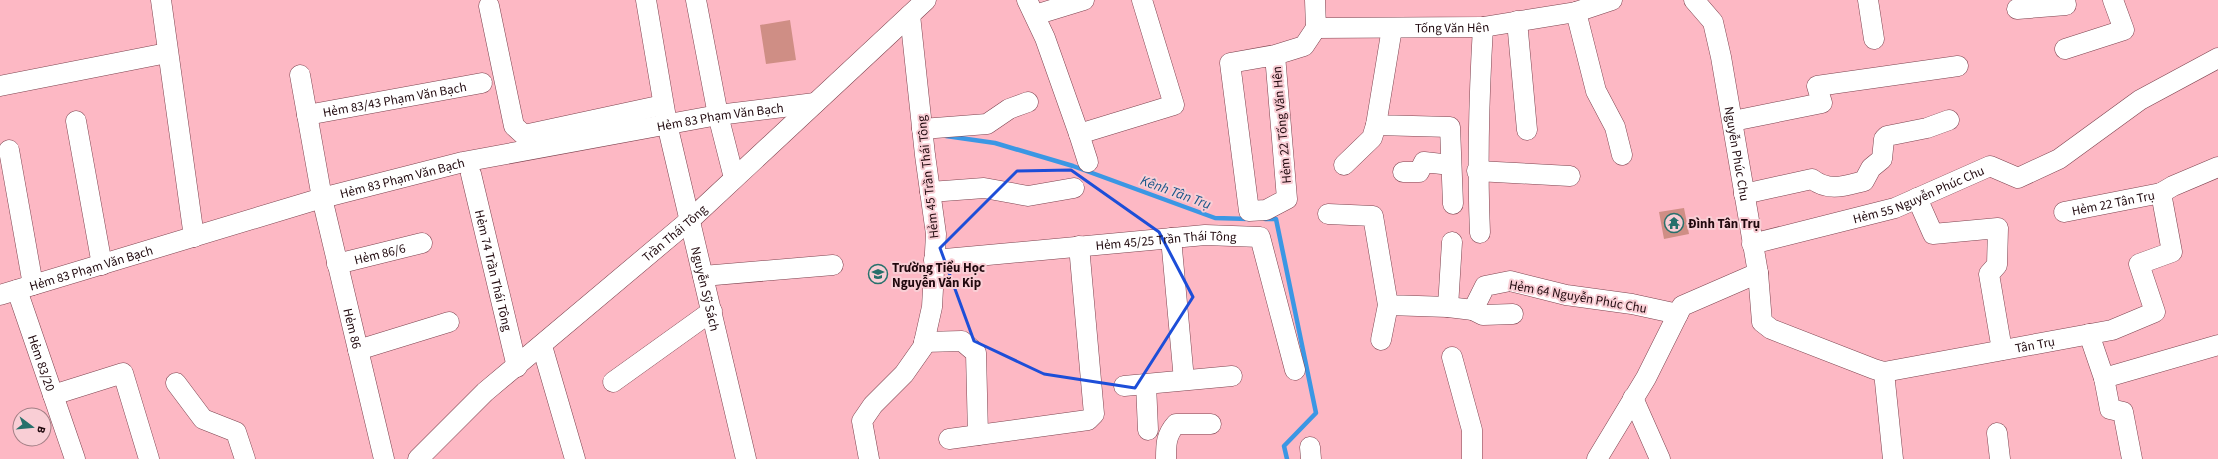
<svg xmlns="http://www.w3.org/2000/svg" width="2218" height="459" font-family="'Source Sans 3',sans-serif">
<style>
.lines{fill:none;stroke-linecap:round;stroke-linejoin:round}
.stream{stroke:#3b97e4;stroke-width:4.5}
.building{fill:#cf8e85}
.minor-casing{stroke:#7d434f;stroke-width:21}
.minor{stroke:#fff;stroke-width:20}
.marked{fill:none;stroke:#1d4ed8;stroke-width:3;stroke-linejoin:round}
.labels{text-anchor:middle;stroke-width:4;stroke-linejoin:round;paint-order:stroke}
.street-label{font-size:13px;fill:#20090e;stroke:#f9ced5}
.poi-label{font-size:13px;font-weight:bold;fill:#20090e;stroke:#f9ced5;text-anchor:start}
.water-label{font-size:14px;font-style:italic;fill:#165588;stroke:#f9ced5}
</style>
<rect width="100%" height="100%" fill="#fdb8c4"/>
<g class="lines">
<path class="stream" d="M946,136L995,143L1073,166L1215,218L1249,219
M1265,219H1276L1316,413L1284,446L1287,459"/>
</g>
<path class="building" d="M790,20L796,60L766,64L760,25Z
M1684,208L1689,234L1664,239L1659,212Z"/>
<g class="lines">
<g class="minor-casing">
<g id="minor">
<path d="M161,0L194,237"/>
<path id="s1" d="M646,0L667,124L746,459"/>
<path d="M696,0L718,115L734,178"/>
<path d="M1027,0L1045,38L1079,134L1174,105L1142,0"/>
<path id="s2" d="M1315,0L1316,28L1483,27L1576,12L1612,0"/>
<path id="s3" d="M1694,0L1713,22L1721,57L1758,273L1762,322L1771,329L1874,369L1884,372L2112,330L2155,312L2139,264L2172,252L2161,193L2173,186L2218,167"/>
<path d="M1868,0L1874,39"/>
<path d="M489,6L514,126L524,135L663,105"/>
<path d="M2017,9L2066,5L2065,0"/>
<path d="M1576,12L1596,91L1615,127L1622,155"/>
<path d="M1035,15L1084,0"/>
<path d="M1517,21L1527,130"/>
<path d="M1392,28L1376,125L1450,127L1453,204"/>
<path d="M2065,49L2124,30L2113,0"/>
<path d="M1275,55L1230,63L1249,211L1266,210L1287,199L1275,55L1304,46L1316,28"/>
<path id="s4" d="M300,75L322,198L384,459"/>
<path d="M0,86L167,53"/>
<path id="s5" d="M307,115L482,83"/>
<path d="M76,121L102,265"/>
<path d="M1733,121L1822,103L1817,86L1958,66"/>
<path d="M922,129L987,124L1009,109L1028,102"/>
<path d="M1079,134L1088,162"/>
<path d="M9,150L33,285"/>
<path d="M1344,165L1372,138L1376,125"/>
<path d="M1477,171L1570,176"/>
<path d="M1403,172H1419L1424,162L1451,165"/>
<path id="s6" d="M471,174L517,367"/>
<path d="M930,192L984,188L1028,196L1074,188"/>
<path d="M1744,194L1812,179C1829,192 1844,186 1864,181L1871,168L1882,159L1884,139L1887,136L1927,128L1949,120"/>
<path d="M1917,198L1933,234L1998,228L1997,265L1989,274L2002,350"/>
<path id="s7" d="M2064,212L2161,193"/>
<path d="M1328,214L1373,216L1388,305L1448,307L1473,310L1485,286L1510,281L1566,295L1632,304L1678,314"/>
<path d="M1480,233C1477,164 1479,96 1483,27"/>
<path d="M1171,238L1184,380"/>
<path id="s8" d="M1752,244L1895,208L1990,166L2018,178L2059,159L2140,100L2218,58"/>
<path id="s9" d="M934,260L1205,235L1260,237L1295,370"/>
<path id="s10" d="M337,264L422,243"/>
<path d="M703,276L833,265"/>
<path id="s11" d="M17,290L75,459"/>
<path id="s12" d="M0,295L322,198L463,162L718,115L815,103"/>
<path d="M1448,307L1452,242"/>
<path d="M1473,310L1483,315L1513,314"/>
<path d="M2089,334L2104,378L2218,345"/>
<path d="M1381,340L1388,305"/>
<path d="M924,342L962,341L976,353L978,435"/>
<path d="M542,346L575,459"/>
<path d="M358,350L449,322"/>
<path d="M1452,357L1472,430V459"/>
<path d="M1884,372L1893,459"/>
<path d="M2104,378L2110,409L2123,412L2132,459"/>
<path d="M613,382L712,311"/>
<path d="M176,383L203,419L236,432L245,459"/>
<path d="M1146,384L1148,430"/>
<path d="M1124,386L1232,376"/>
<path d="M53,395L123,373L149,459"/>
<path d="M1633,398L1660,459"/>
<path d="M1997,433L2000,459"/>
<path d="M949,439L1088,420L1094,414L1079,246"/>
<path d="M1310,447L1311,459"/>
<path id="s13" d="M418,459L485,392L691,219L926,0"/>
<path d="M869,459L862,421L873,405L904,374L923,347L932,307L936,234L925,155L910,15"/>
<path d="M1166,459C1166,444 1166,435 1176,424H1211"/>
<path d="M1597,459L1646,378L1682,306L1758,273"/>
</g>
</g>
<use href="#minor" class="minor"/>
</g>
<path class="marked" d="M1071,170L1159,232L1193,297L1135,388L1044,374L974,341L940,248L1017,171Z"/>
<defs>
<g id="temple-ring" transform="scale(1)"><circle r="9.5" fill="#f9ced5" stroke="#27706b" stroke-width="1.5"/><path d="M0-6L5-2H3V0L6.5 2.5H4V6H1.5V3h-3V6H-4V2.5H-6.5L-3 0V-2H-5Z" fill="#27706b"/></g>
<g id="school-ring" transform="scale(1)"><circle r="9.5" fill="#f9ced5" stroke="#27706b" stroke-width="1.5"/><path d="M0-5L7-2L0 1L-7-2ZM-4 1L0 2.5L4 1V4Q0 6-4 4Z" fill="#27706b"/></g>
</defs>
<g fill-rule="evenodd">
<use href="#temple-ring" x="1674" y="223"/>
<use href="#school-ring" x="878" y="274"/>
</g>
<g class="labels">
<g class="street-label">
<text dy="5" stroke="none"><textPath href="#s2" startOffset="164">Tống Văn Hên</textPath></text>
<text dy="5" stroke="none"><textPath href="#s5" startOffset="89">Hẻm 83/43 Phạm Văn Bạch</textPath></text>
<text dy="5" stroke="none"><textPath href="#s12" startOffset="743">Hẻm 83 Phạm Văn Bạch</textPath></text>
<text transform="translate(1281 125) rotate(-95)" y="5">Hẻm 22 Tống Văn Hên</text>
<text dy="5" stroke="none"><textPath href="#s3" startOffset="163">Nguyễn Phúc Chu</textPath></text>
<text transform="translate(927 177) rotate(-96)" y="5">Hẻm 45 Trần Thái Tông</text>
<text dy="5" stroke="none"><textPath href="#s12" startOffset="419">Hẻm 83 Phạm Văn Bạch</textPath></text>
<text dy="5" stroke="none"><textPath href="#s8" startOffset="174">Hẻm 55 Nguyễn Phúc Chu</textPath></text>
<text dy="5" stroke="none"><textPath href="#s7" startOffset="50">Hẻm 22 Tân Trụ</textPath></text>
<text dy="5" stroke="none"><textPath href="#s13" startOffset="342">Trần Thái Tông</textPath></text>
<text dy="5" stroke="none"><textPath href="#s9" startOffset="233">Hẻm 45/25 Trần Thái Tông</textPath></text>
<text dy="5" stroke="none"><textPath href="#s10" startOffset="44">Hẻm 86/6</textPath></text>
<text dy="5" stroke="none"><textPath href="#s12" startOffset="95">Hẻm 83 Phạm Văn Bạch</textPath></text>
<text dy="5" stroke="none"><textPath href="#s6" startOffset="99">Hẻm 74 Trần Thái Tông</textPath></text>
<text dy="5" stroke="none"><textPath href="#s1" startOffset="295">Nguyễn Sỹ Sách</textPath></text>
<text transform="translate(1578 296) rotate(10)" y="5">Hẻm 64 Nguyễn Phúc Chu</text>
<text dy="5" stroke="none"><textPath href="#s4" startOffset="259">Hẻm 86</textPath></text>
<text dy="5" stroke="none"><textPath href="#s3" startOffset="619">Tân Trụ</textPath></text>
<text dy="5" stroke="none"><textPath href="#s11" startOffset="77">Hẻm 83/20</textPath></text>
</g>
<g class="poi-label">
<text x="1688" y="228">Đình Tân Trụ</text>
<text x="892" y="272">Trường Tiểu Học<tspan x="892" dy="15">Nguyễn Văn Kip</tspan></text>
</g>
<g class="water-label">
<text transform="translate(1176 192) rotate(20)" y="5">Kênh Tân Trụ</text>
</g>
</g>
<g transform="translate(32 427) rotate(106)"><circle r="19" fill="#f9ced5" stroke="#a27f85"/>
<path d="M0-3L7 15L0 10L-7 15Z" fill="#27706b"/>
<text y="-6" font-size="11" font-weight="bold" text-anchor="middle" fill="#20090e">B</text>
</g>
</svg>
